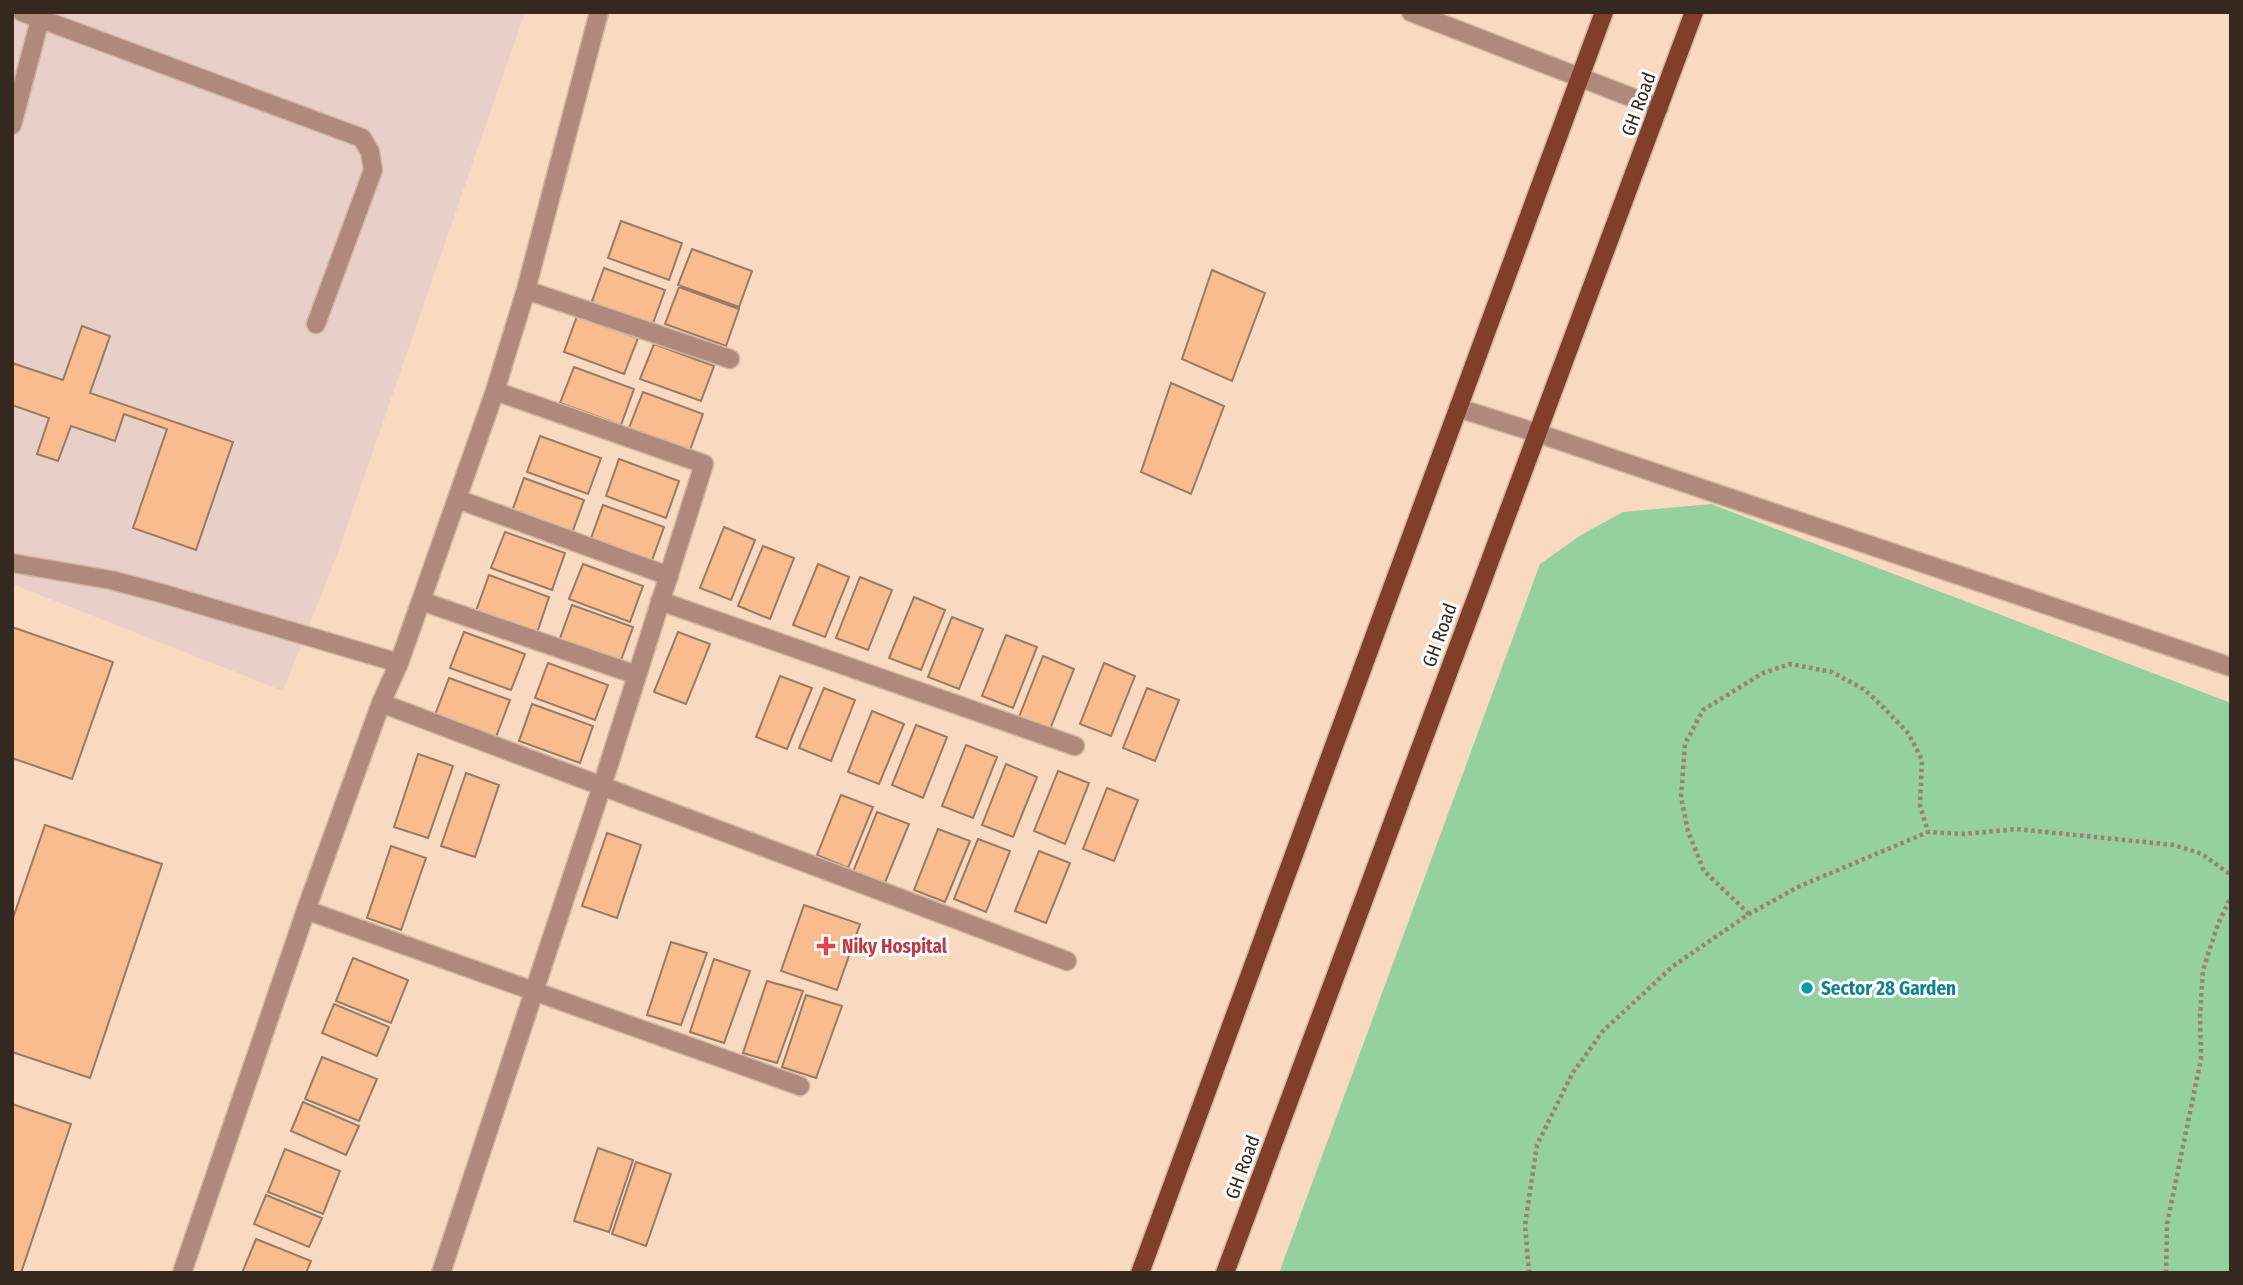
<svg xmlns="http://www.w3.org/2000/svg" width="2243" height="1285" font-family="'Fira Sans Condensed',sans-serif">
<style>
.education{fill:#e8d0c8}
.green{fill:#94d19f}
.building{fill:#f8bc8e;stroke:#987b64;stroke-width:2}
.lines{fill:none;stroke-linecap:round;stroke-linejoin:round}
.minor-casing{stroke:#d2b6a0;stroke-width:21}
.major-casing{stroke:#d2b6a0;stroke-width:21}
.path{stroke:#998271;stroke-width:4.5;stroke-dasharray:3.5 3.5;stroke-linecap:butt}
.minor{stroke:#b0897c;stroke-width:18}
.major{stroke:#813f29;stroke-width:18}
.health-dot{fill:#e0444e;stroke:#fff;stroke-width:2.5}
.culture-dot{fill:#0f9aa8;stroke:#fff;stroke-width:2.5}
.labels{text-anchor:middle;stroke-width:6;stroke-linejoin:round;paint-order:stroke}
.street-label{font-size:19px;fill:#35291f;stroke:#fff}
.health-label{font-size:19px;font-weight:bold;fill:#be3a42;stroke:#fff;text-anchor:start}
.culture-label{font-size:19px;font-weight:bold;fill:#0d838f;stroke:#fff;text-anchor:start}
</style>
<rect width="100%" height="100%" fill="#f9d9c0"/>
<path class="education" d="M12,12H525L337,555L283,691L12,584Z"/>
<path class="green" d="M1711,504L2231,703V1273H1279L1540,564L1581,535L1623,512Z"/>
<path class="building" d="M621,221L682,243L669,280L608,258Z
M692,249L752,271L739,307L678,285Z
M604,268L665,290L652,326L591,304Z
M1212,270L1265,293L1232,381L1182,359Z
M679,287L739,309L726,346L665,324Z
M577,316L638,338L624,374L564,352Z
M82,326L110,336L90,393L233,442L196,550L133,528L167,429L124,414L115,441L71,426L58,461L37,454L49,418L12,405V363L63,380Z
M654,344L714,366L701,401L640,379Z
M574,367L634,389L621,425L560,403Z
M1171,383L1224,406L1191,494L1141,472Z
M643,392L703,414L690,450L629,428Z
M540,436L601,458L588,494L527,472Z
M619,459L679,481L666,518L606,496Z
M524,478L584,500L571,536L511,514Z
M603,505L664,527L651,563L590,541Z
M724,527L755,540L731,600L700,588Z
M505,532L565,553L552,590L491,568Z
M763,546L794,558L770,619L738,606Z
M583,564L643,586L630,622L569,599Z
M818,564L849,577L825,637L793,625Z
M489,575L549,597L537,633L476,611Z
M860,577L892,590L868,650L836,638Z
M914,597L945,610L921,670L889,658Z
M572,605L633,627L620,663L559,641Z
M952,617L983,629L959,689L928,677Z
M12,627L113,662L72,779L12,758Z
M464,632L525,654L511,690L450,668Z
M678,632L710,644L686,704L654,692Z
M1006,635L1037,647L1013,708L982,696Z
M1043,656L1074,669L1050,729L1019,717Z
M548,663L608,685L595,720L535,698Z
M1104,663L1135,676L1111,736L1080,724Z
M780,676L812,688L787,749L756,737Z
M449,678L510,700L496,737L435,715Z
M824,688L855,700L831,761L799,748Z
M1147,688L1179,700L1155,761L1123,748Z
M532,704L593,726L580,763L519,741Z
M872,711L904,724L879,784L848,772Z
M916,725L947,737L923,798L892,785Z
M966,745L997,757L973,818L942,806Z
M418,754L453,766L428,838L394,827Z
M1006,764L1037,777L1013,837L982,825Z
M1058,771L1089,783L1065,844L1034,831Z
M466,773L499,785L475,857L441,846Z
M1107,788L1138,800L1114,861L1083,849Z
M841,795L873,807L848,868L817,855Z
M877,812L909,824L884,885L853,872Z
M45,825L162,864L90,1078L12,1052V921Z
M938,829L970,841L945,902L914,890Z
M607,833L641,845L617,918L582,906Z
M978,839L1010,851L986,912L954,899Z
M391,846L426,858L401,930L367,918Z
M1039,851L1070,863L1046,923L1015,911Z
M804,905L860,924L837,990L781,971Z
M671,942L707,953L681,1025L647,1015Z
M353,958L408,980L391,1023L336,1001Z
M714,959L750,971L724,1043L690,1032Z
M767,981L803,991L777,1063L743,1053Z
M806,995L842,1006L816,1078L782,1067Z
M334,1004L389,1027L377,1056L322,1033Z
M322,1057L377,1079L359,1121L305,1099Z
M303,1102L359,1126L346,1155L291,1131Z
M12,1104L71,1124L21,1273H12Z
M598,1148L633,1160L609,1232L574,1221Z
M285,1149L340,1171L323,1214L268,1192Z
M636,1162L671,1174L646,1246L612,1234Z
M266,1195L322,1218L309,1247L254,1224Z
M256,1239L311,1261L306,1273H242Z"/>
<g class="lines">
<g class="minor-casing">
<path id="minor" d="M22,12L362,138L370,152L373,170L316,324
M1411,12L1659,108
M12,125L42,12
M526,290L730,359
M1458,408L1537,433L2231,667
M457,499L669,576
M12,563L111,580L164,594L399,663
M421,601L637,675
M660,601L1075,746
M381,703L1067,961
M306,910L800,1086
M182,1273L306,910L381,703L399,663L495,391L526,290L599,12
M441,1273L602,786L704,464L495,391"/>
</g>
<g class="major-casing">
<path id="major" d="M1140,1273L1604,12
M1225,1273L1694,12"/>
</g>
<path class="path" d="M1749,914L1704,871L1688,831L1681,797L1685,744L1703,710L1763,673L1790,664L1832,672L1865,690L1884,708L1909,734L1922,760L1920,805L1928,832L1964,834L2016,829L2174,845L2202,854L2231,875
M1529,1273L1525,1225L1537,1145L1572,1074L1603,1031L1673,966L1749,914L1800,886L1928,832
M2166,1273L2167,1224L2201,1059L2200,1016L2203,970L2218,924L2231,897"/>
<use href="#minor" class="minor"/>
<use href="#major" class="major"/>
</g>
<path class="health-dot" d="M822.5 935.5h7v7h7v7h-7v7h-7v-7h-7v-7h7z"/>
<circle class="culture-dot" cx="1807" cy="988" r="7"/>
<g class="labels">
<g class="street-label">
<text transform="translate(1638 104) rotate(-70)" y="7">GH Road</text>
<text transform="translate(1439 635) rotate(-70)" y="7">GH Road</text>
<text transform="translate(1242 1167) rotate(-70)" y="7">GH Road</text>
</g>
<g class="health-label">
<text x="842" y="953">Niky Hospital</text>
</g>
<g class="culture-label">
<text x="1821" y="995">Sector 28 Garden</text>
</g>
</g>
<rect width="2243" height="1285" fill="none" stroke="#35291f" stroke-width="28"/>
</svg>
